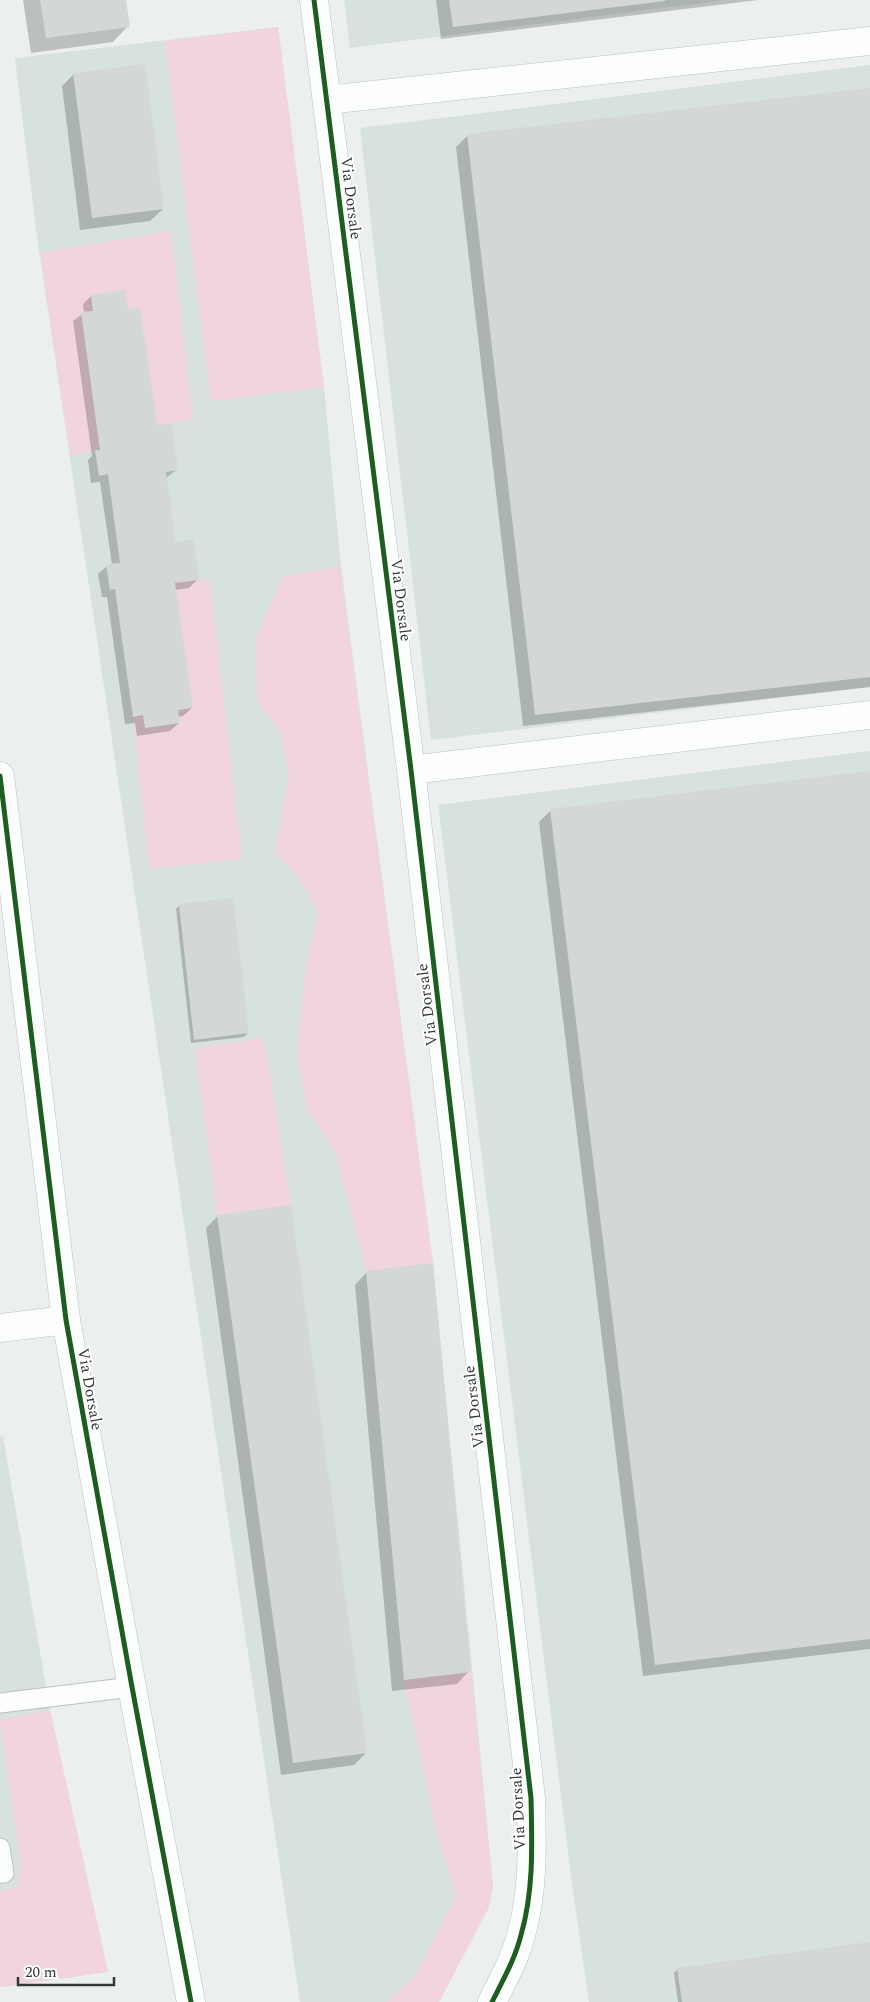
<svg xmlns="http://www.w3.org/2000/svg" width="870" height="2002" font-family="Spectral,serif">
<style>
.built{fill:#d7e1e0}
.green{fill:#f1d4e0}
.shadow{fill:#0003}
.building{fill:#d4d7d7}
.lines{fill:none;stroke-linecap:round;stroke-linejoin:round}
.service-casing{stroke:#bdc0c0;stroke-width:21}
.minor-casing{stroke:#bdc0c0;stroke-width:29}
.tertiary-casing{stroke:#bdc0c0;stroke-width:29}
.service{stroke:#fcfdfd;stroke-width:19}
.minor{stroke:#fcfdfd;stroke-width:28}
.tertiary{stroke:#fcfdfd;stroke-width:28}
.cycleway-casing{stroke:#fff;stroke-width:8}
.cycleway{stroke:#1b5e20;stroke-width:5}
.labels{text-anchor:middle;stroke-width:4;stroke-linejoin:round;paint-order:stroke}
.street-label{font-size:16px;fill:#343737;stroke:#fff}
</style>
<rect width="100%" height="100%" fill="#ebefef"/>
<path class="built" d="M344,0H725L350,48Z
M278,27L324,387L341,567L433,1263L493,1886L489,1907L439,2002H300L36,230L15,58Z
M870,65V687L431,740L360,128Z
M870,751V2002H589L573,1892L438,805Z
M3,1436L50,1710L108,1972L0,1987V1437Z"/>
<path class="green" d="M278,27L324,387L211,401L165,41Z
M171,231L193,419L157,425L140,308L128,309L125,290L91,295L93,311L81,312L100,450L70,456L40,253Z
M340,567L433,1263L366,1271L336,1153L307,1109L297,1055L305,974L318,910L299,878L275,853L289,775L281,732L257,701L256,638L283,576Z
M199,580L210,581L242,859L149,869L133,717L143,715L145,728L180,723L178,710L193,708L175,583Z
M264,1038L291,1205L217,1215L195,1048Z
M471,1672L493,1886L489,1907L439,2002H387L415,1976L456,1895L437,1834L404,1680Z
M50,1710L108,1972L0,1987V1891L17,1887L21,1864L0,1720Z"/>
<path class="shadow" d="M23,0H125L128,26L113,42L31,53Z
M436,0H758L441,39Z
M74,74L163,209L150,221L80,230L62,86Z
M870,89V687L523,726L456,147L468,135Z
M91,296L127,311L156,427L176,470L165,479L174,543L198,579L189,588L175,590L192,708L183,716L178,717L179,723L170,731L137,736L135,723L125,724L107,597H102L98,574L107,566L112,565L100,482L91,483L88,460L92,456L73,321L84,313L83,304Z
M870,772V1649L643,1676L539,822L551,810Z
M180,905L248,1033L244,1037L191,1043L176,909Z
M218,1216L366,1753L354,1765L281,1775L206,1228Z
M367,1272L469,1671L457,1684L392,1691L355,1285Z
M870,1943V2002H678L674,1973L678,1969Z"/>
<path class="building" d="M40,0H126L130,27L46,38Z
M449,0H665V1L453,27Z
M145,64L164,209L92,218L73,73Z
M870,88V677L535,715L467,134Z
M125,290L128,309L140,308L157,425L171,423L178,470L166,472L175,542L193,539L199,580L175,583L193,708L178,710L180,723L145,728L143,715L133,717L115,589L110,590L106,564L120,563L108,474L99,476L95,450H100L81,312L93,311L91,295Z
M870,771V1639L655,1665L550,809Z
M233,898L249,1033L194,1040L179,904Z
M291,1205L367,1753L293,1763L217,1215Z
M433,1263L471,1672L404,1680L366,1271Z
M870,1942V2002H682L677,1968Z"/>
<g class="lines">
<g class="service-casing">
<path id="service" d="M0,1703L132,1687
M0,1848L4,1873H0"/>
</g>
<g class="minor-casing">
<path id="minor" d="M314,0L411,770L531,1798C532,1844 534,1890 521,1935C515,1959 503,1980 492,2002
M327,100L870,41
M411,770L870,715
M0,1328L66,1320"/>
</g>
<g class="tertiary-casing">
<path id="tertiary" d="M0,776L66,1320L132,1687L191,2002"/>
</g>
<use href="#service" class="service"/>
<use href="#minor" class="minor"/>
<use href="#tertiary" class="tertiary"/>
<g class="cycleway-casing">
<path id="cycleway" d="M314,0L411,770L531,1798C532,1844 534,1890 521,1935C515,1959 503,1980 492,2002
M0,776L66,1320L132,1687L191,2002"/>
</g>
<use href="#cycleway" class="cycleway"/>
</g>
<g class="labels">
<g class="street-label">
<text transform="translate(352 198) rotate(83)" y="6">Via Dorsale</text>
<text transform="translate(402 600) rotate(83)" y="6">Via Dorsale</text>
<text transform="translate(426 1005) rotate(-97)" y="6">Via Dorsale</text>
<text transform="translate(91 1389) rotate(80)" y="6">Via Dorsale</text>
<text transform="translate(473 1407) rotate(-97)" y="6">Via Dorsale</text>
<text transform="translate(517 1809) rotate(-93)" y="6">Via Dorsale</text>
</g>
</g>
<path d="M18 1977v8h96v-8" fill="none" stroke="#343737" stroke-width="2.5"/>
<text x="25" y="1977" font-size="15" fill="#343737" stroke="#ffffff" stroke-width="4" paint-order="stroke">20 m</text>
</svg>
